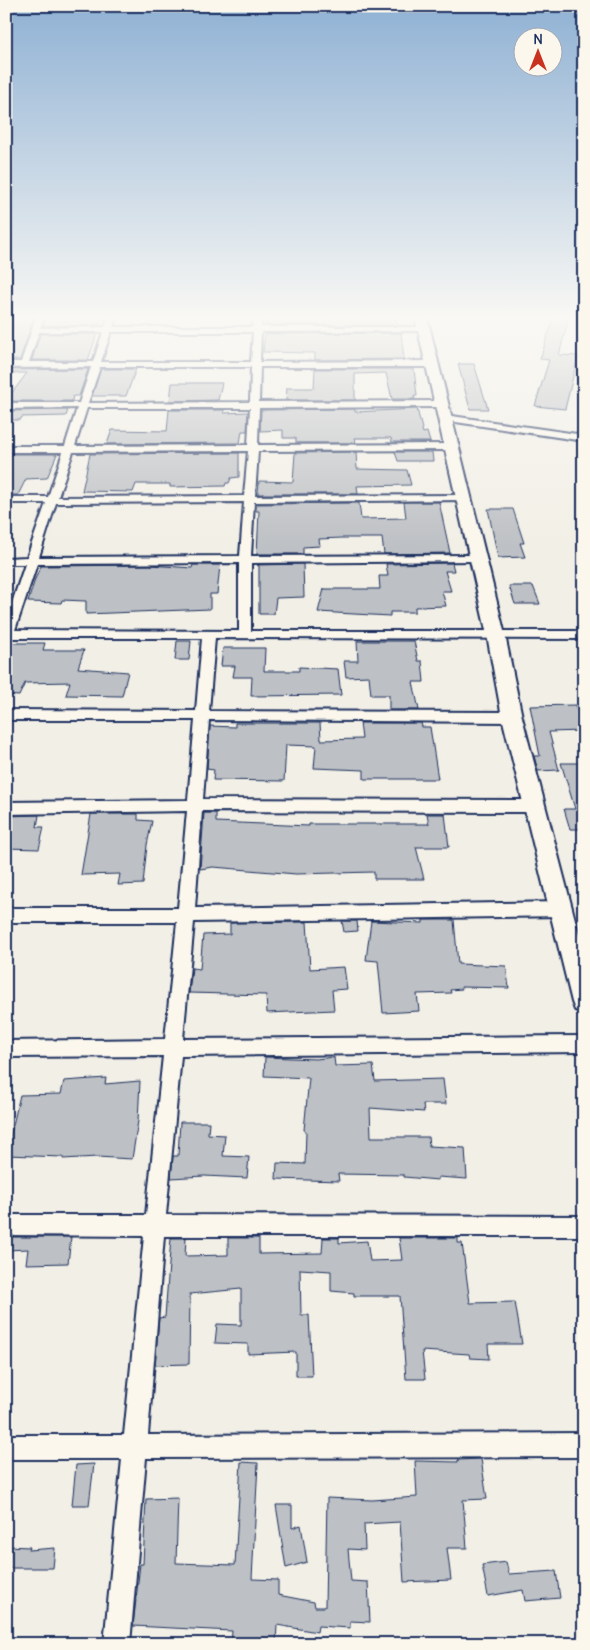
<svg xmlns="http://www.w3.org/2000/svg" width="590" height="1650" font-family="Delius,sans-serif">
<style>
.building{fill:#bdc0c4;stroke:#1b2f5e}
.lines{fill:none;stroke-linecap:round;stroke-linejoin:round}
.minor-casing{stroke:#1b2f5e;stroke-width:4}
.secondary-casing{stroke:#1b2f5e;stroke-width:4}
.minor{fill:#fbf7ec;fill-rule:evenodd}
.secondary{fill:#fbf7ec;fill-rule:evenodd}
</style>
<rect width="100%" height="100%" fill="#f2efe6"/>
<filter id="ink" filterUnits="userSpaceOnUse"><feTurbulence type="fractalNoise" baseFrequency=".02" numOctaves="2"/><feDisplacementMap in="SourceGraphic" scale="10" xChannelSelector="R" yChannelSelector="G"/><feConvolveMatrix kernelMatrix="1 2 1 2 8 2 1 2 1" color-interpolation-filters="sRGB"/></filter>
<g filter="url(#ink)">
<path class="building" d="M6,317H34L20,360H6Z
M46,317L100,318L99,321H101L100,325L43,326Z
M272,317H396L397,325H266L267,318Z
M554,317H569L559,355L578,356L565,409L535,406L549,360L540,359Z
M401,333L404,359L315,360V353L263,352L265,334Z
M40,334H97L88,360H32Z
M458,364H474L488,409H470Z
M88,369L79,396H73L72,401H6L27,373H6V370Z
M101,369H136L126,396H92Z
M315,369H414L417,396H414L415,399H392L386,373L355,374V400H286L287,388H314Z
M172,383H222L218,400L170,401Z
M355,409V412L417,409L423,433L427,432L430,442H392L391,438H355L356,443H296V438H283V430L260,431L261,410Z
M68,410L66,416L22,417L20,420H6V411Z
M169,410H224V413L248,412L247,431H242L240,443L107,444L112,430L167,431Z
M356,452L357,469L407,470L411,485L357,486L358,494H258L259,481L293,482L295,453Z
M395,452H432L433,461H398Z
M239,453V477L231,478L229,483H226L225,486L170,487V484H136L133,492L82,491L90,454Z
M6,454H57L47,478L26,479L18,495H6Z
M404,502H439L450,553L384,554L382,538H342L319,539L320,546L303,547V554H257L259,511H256V504L359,503L361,519L406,518Z
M488,509H513L524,543H520L525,557L498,558Z
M452,563L454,571H445L451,591H442L446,606L415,607V612H390V616L318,612L324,589H380L379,576H388L386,564Z
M303,564L304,597L276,598L274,614H259V566L257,565Z
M150,565L192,568L193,565H220L217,594H210V609L86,614V601L62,600L61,603L28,602L35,579L41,566Z
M509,586H533L540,604H515Z
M177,641H191L189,660H175Z
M357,641H414L418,661H422L424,682H413L419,710H389V695H371L369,676L346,677L344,661H358Z
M11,643H45L43,650H84L78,668L128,672L122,696L66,695L70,682L25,683L19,696L6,695V655Z
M223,648H265L264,671H299V667L338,669L341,695L251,696L252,677H233L235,666H221Z
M575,705L583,731L549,732L559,770L538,771L534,756H540L530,706Z
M235,723H320L321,740L362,739L360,723H421L422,727H430L438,779H364V770L314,768L316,746L286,745L284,781L213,780L214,770L207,769L210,726L235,727Z
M561,763H584V829H570L564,809H575Z
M204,813H216V822L309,826V824H429L427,814H445L449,847H416L424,879H374V872L296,874L213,867L200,869Z
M91,814H138V820L152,821L147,845L143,884L118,885L120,874L81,875Z
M39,815L37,827H44L39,849L6,848V816Z
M423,920H454L458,964L506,966L509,988L461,987L462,989L450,990L451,993L417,994L419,1011L383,1013L378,961L366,960L371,921L423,923Z
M342,921H357L358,931L344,932Z
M307,922L310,969L344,967L347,989L332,990L334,1010L267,1013L266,995L189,993L192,968L200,969L203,935L230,934V923Z
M265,1057L316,1059L334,1057L335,1066L373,1065L375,1081L443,1079L446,1104H423L424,1112L370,1108L371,1137H428L429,1146L465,1148L467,1179L438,1177V1180L404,1177V1175L338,1174L339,1181L276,1179L277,1163L305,1164L306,1131L304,1130L309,1078L264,1076Z
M106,1078L105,1084L140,1081L138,1121L132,1159L97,1157L63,1159V1157L6,1155L20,1095L61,1094L64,1081Z
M180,1122H209L208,1134L225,1135L223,1156L249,1157L247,1178L204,1176L171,1178L173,1156H178Z
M10,1237H71L68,1263L26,1264L28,1249L7,1250Z
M171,1238H186L185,1256L228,1255V1238H259V1254L322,1253L323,1238H339V1243L367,1241L370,1261L402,1260L399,1238H458V1243H462L470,1303L515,1302L522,1344H488L489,1359L470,1358L469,1354L422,1351L425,1379H406L400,1296H354V1293L331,1291V1271L300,1269L301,1315H309L312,1376H296V1352L248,1354V1344L215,1343L217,1324L241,1325V1289L190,1294L189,1364L155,1365L159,1318L165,1317Z
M481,1459L487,1499L463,1500L467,1548H447L451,1580L404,1582L400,1522L364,1524L365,1550L348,1549L351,1581L368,1582L370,1622L350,1621V1628L318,1626L317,1632L277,1625L276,1644H231L232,1631L133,1626L140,1564H143L146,1499L178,1498L176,1563L235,1565L241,1462L258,1463L252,1579L278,1580V1595L314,1602L315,1607H325L327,1498L372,1500L417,1497L415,1461L458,1462V1460Z
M94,1464L89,1505H72L76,1465Z
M276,1505H292V1528L301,1525L307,1562L286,1568Z
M6,1546L30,1547L29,1550L55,1548L53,1568H6Z
M506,1562L509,1574L556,1571L560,1598L525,1601L523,1590L488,1596L482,1565Z"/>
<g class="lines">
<g class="minor-casing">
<path id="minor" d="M36,317H44L40,328L105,327L108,317H116L113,327H253V317H261V327H427V331H424L261,332L260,362L431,361L435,364L431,367H260L259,402L442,401L447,404L442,407L259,408L258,445L452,444L457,447L452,450L258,451L255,496L464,495L469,498L468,500L254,502L251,556L478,555L484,558L478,561L251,563V631H584V639L215,638L209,711L512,712L519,717L512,722L209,720L203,799L535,800L540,802L542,806L540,810L535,812L202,811L195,908L561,902L567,904L569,909L567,914L561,916L194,922L183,1039L584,1036V1052L181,1056L166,1215L584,1216V1236H164L148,1435L584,1433V1457L146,1458L130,1644H104L122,1459H6V1435H124L144,1236L6,1235V1215H146L163,1056L6,1057V1041L165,1039L177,922H6V908H178L187,811L6,814V802L188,800L195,720H6V710L196,711L202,638H6V621L25,564H6V558L27,557L46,503H6V497H48L63,452H6V446H65L77,408L6,409V403H79L91,367L6,368V362H21ZM39,332H103L93,362H29ZM111,332H253L251,362H101ZM100,367H251L250,402L88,403ZM87,408H250L248,445L75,446ZM248,451L244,496L58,497L73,452ZM244,502L240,556L39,557L56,503ZM239,563V631L15,630L37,564Z
M445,415L584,435V441L442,420V416Z"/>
</g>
<g class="secondary-casing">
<path id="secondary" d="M415,317H427L505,635L522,717L584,954V1013L575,1010L572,1002L502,717L487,635Z"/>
</g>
<use href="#minor" class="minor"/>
<use href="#secondary" class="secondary"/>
</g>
</g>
<linearGradient id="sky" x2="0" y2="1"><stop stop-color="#8fb1d4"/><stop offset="0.58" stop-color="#f9f8f4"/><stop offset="1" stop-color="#f9f8f4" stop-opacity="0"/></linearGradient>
<rect width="590" height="548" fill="url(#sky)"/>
<rect width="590" height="1650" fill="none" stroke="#fbf7ec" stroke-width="25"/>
<rect x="12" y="12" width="565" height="1625" fill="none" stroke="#1b2f5e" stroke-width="2" filter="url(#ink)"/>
<g transform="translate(538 52)"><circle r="24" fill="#fbf7ec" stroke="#a1a7b3"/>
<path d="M0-4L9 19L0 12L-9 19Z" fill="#c8321e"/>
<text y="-8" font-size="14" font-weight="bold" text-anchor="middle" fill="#1b2f5e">N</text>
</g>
</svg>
